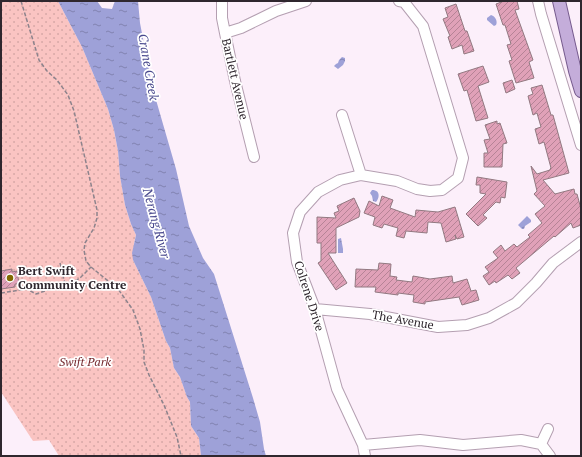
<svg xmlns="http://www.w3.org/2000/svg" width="582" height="457" font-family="'PT Serif',serif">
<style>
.grass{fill:url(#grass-dots)}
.water{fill:url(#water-ripples)}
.building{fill:url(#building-hatch);stroke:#927981}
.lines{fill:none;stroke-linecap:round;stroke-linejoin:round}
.minor-casing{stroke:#b49fb1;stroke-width:12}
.major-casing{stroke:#765b8e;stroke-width:14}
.path{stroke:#8d838c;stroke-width:1.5;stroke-dasharray:4 2;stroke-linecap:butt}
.minor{stroke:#fff;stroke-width:10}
.major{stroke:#c4adda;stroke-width:12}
.poi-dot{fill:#816902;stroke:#fff;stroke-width:1.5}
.labels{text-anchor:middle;stroke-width:3.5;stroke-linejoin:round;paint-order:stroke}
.street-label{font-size:12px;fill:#2f272e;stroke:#fff}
.poi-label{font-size:12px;font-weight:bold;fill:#2f272e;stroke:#fff;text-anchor:start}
.park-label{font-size:12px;font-style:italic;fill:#75282d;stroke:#fff}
.water-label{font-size:13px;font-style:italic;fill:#4a4a8e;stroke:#fff}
</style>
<defs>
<pattern id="grass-dots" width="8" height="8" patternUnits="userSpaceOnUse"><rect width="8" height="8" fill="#fac4c2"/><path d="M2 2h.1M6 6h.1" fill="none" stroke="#d7a8a7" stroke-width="1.8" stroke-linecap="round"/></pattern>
<pattern id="water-ripples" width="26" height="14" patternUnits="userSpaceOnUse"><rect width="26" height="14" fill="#9ea1d8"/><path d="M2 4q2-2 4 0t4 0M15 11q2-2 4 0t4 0" fill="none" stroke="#8183b0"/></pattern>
<pattern id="building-hatch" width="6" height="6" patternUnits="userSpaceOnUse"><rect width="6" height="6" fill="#e0a1b8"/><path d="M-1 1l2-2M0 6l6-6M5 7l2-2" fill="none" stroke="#b68396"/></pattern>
</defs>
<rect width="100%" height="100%" fill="#fceffa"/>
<path class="grass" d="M1,1H58L82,47L108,109L114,130L118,151L120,176L125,205L131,224L136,235L134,243L133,260L151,297L166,341L170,348L174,368L180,377L187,397L190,402L191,426L199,438L201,456H59L49,440L33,441L1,392Z"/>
<path class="water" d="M58,1H97L102,8L112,9L115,1H138L140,23L152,86L176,169L189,226L203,258L214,274L253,398L260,422L264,449L266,456H201L199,438L191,426L190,402L187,397L180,377L174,368L170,348L166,341L151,297L133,260L132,253L136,235L131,224L125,205L120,176L118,151L114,130L108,109L82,47Z
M491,15C495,16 498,21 496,25L494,26L487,20V18Z
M342,57L345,58V61L343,65L338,69L334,66L336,64L338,63L339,60Z
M372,190C380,190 380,197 376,202L373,201L372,196L370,193Z
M527,216L531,220V222L525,226L524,229H522L518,225Z
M341,238L343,249V253H338V239Z"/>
<path class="building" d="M504,1H517L519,9L515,10L533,60L529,62L534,78L516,83L509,61L512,60L507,45L511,44L505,25H503L496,4Z
M456,4L465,31H467L474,51L464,54L462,45L452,49L448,37L450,36L443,19L448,17L445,8Z
M483,66L489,82L478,86L488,118L476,121L467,90L464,91L458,74Z
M512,80L515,89L506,93L503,83Z
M542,85L551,115H553L569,173L543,180L555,194L574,189L575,194H577L581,209V225L573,228L571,223L555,237L554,236L516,268L520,273L512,279L508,275L496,283L495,281L489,285L483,276L489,272L485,267L498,258L493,252L501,245L505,251L514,244L517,247L530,237L528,235L542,223L535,214L545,206L534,194L537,191L531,166L537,174L550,170V169L551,168L544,142L539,144L535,129L541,127L537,113L533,115L528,96L533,94L531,88Z
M497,121V124L500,123L507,143L503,144L502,167H484V153H488L484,140L490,139L485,125Z
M477,177L507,182L505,198L501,197L500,203L496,202L483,215L487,218L478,226L466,214L486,194L480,193V185H476Z
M382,196L393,200L390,208L415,217L416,210L438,212L455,207L464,237L457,239L455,235L456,239L446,242L441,223L428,222L427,233L406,231L404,238L396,236L398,228L384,224L382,228L373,225L375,217L364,213L369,201L379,206Z
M354,198L360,211L359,217L336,228V253H328L347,283L336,290L318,263L321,261V243H317V217L336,218L334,213L339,211L337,206Z
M379,263L391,264L390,276L397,277L396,280L412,282L413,276L430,279L452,276L453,283L467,279L471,291L476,290L479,300L462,305L459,297L425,302V304L413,302L414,295L398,293V295L375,292L376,287H355L356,269L378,270Z
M12,269V272L17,271L19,284H15V287L1,289V271Z"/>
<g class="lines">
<g class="minor-casing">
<path id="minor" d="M222,1V18L225,33L235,81L254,157
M538,1L541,14L581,145
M225,33L241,28L276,11L306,1
M342,115L361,175
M315,309L370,314L438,327L467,325L489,318L516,303L536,283L553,263L581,242
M541,444L548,429
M363,445L420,440L463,445L521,440L541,444L550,456
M365,456L363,445L337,389L315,309L297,262L293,233L300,212L318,192L340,180L361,175L397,181L417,189L430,191L442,190L458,178L463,158L423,26L404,2L399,1"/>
</g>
<g class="major-casing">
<path id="major" d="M559,1L575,71L581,91"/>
</g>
<path class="path" d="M21,1L39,60L47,71L57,80L68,95L74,111L97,210V218L94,228L85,243L84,250L86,261L91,267L118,289L133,310L140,329L144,350V362L149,375L164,405L177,437L181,456
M60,263L65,284
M1,293L27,289L36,294L77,280L81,277L91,267"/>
<use href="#minor" class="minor"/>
<use href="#major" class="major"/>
</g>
<circle class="poi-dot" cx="10" cy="278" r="4"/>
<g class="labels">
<g class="street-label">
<text transform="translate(235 79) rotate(77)" y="4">Bartlett Avenue</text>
<text transform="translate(309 296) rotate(72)" y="4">Colrene Drive</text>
<text transform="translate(403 320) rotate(10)" y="4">The Avenue</text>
</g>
<g class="poi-label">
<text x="18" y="275">Bert Swift<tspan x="18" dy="14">Community Centre</tspan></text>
</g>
<g class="park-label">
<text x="85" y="366">Swift Park</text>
</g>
<g class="water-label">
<text transform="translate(149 67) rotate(80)" y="5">Crane Creek</text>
<text transform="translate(157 223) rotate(75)" y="5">Nerang River</text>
</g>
</g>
<rect width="582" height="457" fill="none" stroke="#2f272e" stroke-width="4"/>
</svg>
